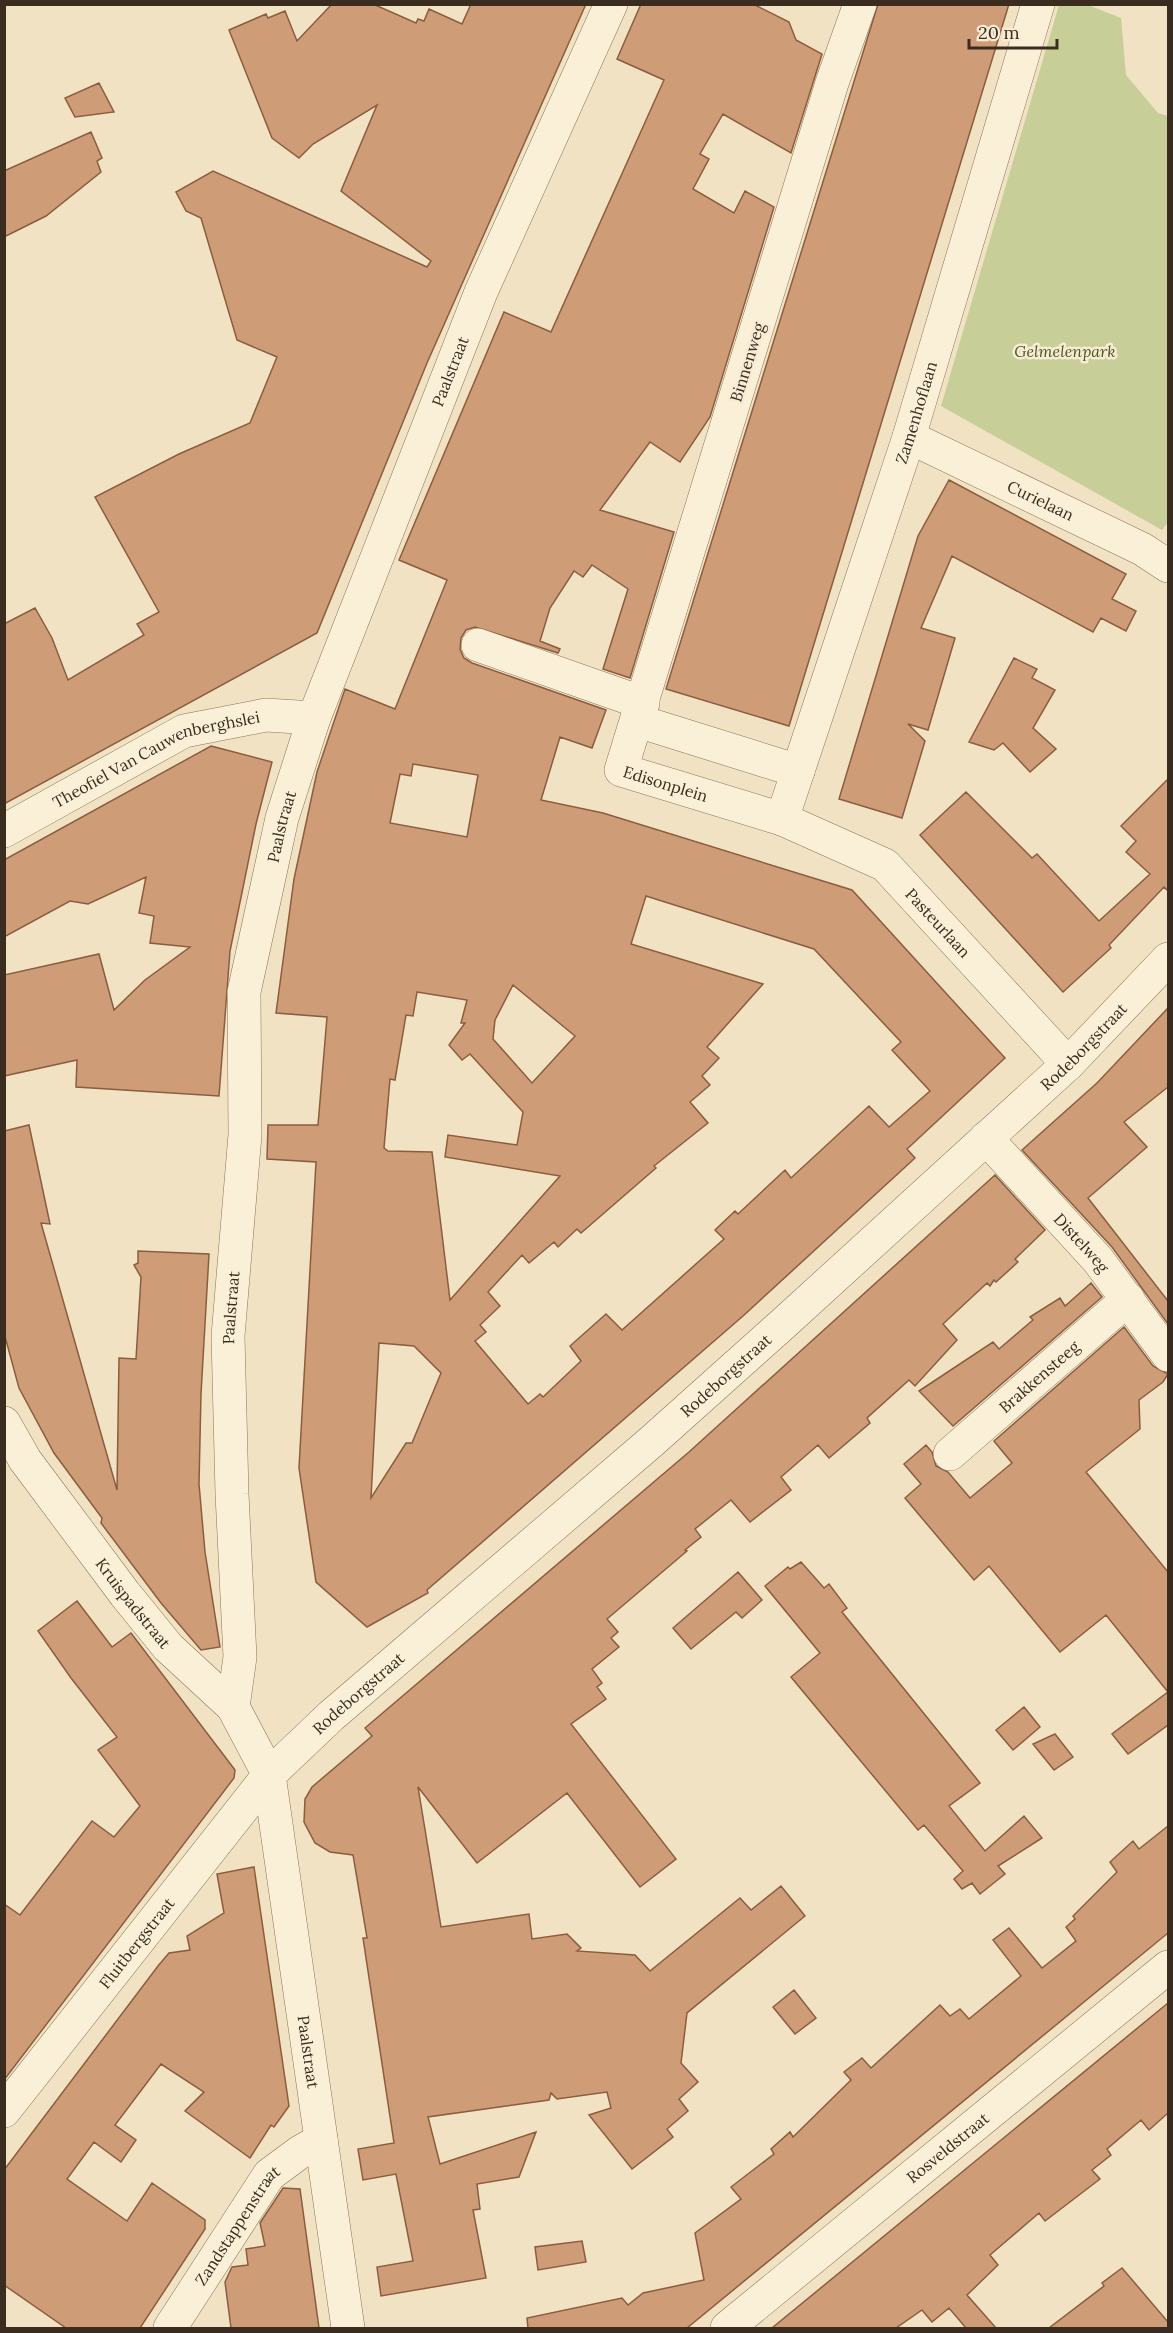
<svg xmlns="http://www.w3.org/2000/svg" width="1173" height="2333" font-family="Lora,serif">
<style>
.green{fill:#c8ce97}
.building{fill:#cf9c78;stroke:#8b5d3e;stroke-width:1.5;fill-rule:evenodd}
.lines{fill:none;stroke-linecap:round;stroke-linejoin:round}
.minor-casing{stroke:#8b7459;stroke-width:34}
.minor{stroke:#faf0d7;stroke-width:33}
.labels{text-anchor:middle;stroke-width:5;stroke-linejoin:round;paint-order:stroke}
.park-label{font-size:16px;font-style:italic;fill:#4a5724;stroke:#f7ecd3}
.street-label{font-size:16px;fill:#3a2c1e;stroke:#f7ecd3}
</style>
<rect width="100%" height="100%" fill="#f0e2c3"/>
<path class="green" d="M1059,5H1088L1121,18L1126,75L1158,113L1168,116V522L1162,530L941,406Z"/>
<path class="building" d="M332,4H373L416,23L418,19L424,21L429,9L462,24L471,4H586L427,363L317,633L4,804V624L35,608L52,638L68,680L144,635L137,624L159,612L95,497L179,454L250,423L277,357L237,340L201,218L186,211L176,192L213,171L427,267L431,261L341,191L377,105L313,144L299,158L272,138L229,30L266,14L268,18L285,11L297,41Z
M641,4H753L789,22L796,40L822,54L791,153L723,114L700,154L709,159L693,189L734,213L745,191L774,207L710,417L680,462L650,442L600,510L674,532L630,678L603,669L628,589L592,565L583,577L574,571L550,608L540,641L560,649L558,653L475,627L466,630L461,638L460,649L464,658L472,663L606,710L592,748L560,737L541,800L603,813L852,890L1005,1058L907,1149L915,1158L743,1316L427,1590L428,1593L367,1627L316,1582L299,1468L316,1162L267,1159L268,1125H318L327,1017L276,1013L294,879L317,772L345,689L395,709L447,580L399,560L504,312L551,332L664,80L617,59ZM413,764L478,775L467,837L390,823L400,774L411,776ZM646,896L814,949L901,1042L892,1050L930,1091L889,1127L869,1106L791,1178L785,1170L738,1214L735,1211L715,1230L724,1239L622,1330L606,1314L570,1346L581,1361L543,1397L540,1394L528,1404L475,1341L486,1332L480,1325L500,1306L488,1292L522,1255L529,1263L554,1242L558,1247L577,1229L581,1233L656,1168L654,1166L708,1123L690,1102L710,1085L702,1076L719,1058L707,1047L763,984L631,944ZM513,985L575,1036L532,1083L493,1039L495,1020ZM417,992L467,1000L461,1023H465L449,1045L462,1060L470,1054L523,1112L517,1145L448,1135L445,1157L560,1176L450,1300L432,1152L388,1151L384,1148L390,1079L395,1080L406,1015L413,1016ZM379,1343L414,1346L441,1373L412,1443H406L371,1498Z
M878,4H1009L789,726L666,689Z
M99,83L114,112L75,117L65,98Z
M91,132L102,158L97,161L101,172L46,216L4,237V171Z
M949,480L1126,574L1112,599L1136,611L1126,631L1101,618L1093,632L952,556L921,628L955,638L928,730L908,724L925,741L902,818L839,799L918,536Z
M1014,658L1037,669L1032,678L1055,690L1033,728L1056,749L1030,772L1003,743L994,750L969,742Z
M211,746L272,762L256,824L230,951L219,1096L76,1087L77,1060L4,1076V975L99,954L114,1010L145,980L190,947L150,943L154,916L139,913L146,877L88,904L70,901L4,937V860Z
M1168,779V891L1164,887L1109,945L1111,948L1063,992L920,835L966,792L1032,858L1037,854L1099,921L1150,874L1126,852L1136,841L1121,826Z
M1168,1008V1087L1124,1122L1147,1147L1088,1198L1168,1301V1324L1112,1247L1022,1150L1097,1083Z
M29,1125L50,1224L41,1223L117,1490L119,1358L136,1359L141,1277L134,1265L138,1263V1251L209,1254L201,1394L199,1484L205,1552L220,1647L201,1650L161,1603L101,1523L102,1518L54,1453L19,1388L4,1333V1131Z
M995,1175L1045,1230L1015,1259L1018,1262L996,1282L994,1280L990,1286L987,1283L943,1324L957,1340L915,1386L909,1380L867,1418L870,1423L829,1458L818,1445L781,1477L791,1490L750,1522L731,1500L695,1529L701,1537L685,1550L687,1551L607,1619L618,1632L611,1638L619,1647L592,1669L602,1683L597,1687L606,1699L571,1724L676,1859L640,1887L567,1793L477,1863L418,1787L441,1927L529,1914L532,1939L567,1934L581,1948L577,1951L635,1955L650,1971L740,1898L751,1910L781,1886L805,1916L687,2013L681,2063L698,2082L679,2099L688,2111L667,2129L673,2137L632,2169L589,2115L611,2108L607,2092L557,2099L551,2093L549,2100L428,2117L440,2164L536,2132L519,2177L477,2184L480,2209L473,2210L486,2278L381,2296L377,2267L413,2261L396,2174L363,2180L358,2149L394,2143L363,1938H367L353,1855L330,1852L315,1843L304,1822L305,1799L312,1787L372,1736L365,1728L689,1452Z
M1091,1283L1102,1297L953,1426L919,1391L993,1342L999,1349L1033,1320L1030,1317L1060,1298L1065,1306Z
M1124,1327L1153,1366L1168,1374L1163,1382L1139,1400L1140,1429L1086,1472L1168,1572V1692L1106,1615L1060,1652L989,1566L974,1580L905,1498L921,1484L904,1464L926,1445L932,1452L936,1466L948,1472L970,1498L1012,1463L994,1441Z
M801,1562L824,1588L829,1584L847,1608L842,1612L980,1783L949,1806L985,1851L1024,1816L1042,1838L998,1866L1005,1874L980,1894L972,1883L962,1889L954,1879L963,1871L924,1825L918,1830L791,1677L820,1653L765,1586L788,1567L790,1569Z
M738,1572L762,1600L742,1618L736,1612L691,1649L673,1628Z
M77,1601L112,1647L131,1633L235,1770L234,1778L4,2080V1904L20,1915L92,1821L114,1837L140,1806L98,1750L117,1737L71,1678L38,1631Z
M1168,1692V1725L1128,1754L1112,1734Z
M1024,1707L1040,1727L1013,1750L996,1730Z
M1055,1734L1073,1757L1054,1770L1033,1744Z
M1168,1826V1933L687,2328H528L527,2318L622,2298L628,2305L643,2293L704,2280L695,2233L741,2199L731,2187L774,2154L771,2149L790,2132L793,2137L851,2080L844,2072L862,2058L871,2068L940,2005L950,2016L960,2009L969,2019L1021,1976L993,1940L1009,1928L1042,1968L1076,1941L1066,1927L1075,1919L1073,1916L1117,1872L1110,1862L1133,1841L1139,1849Z
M254,1867L289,2106L274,2127L271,2125L250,2158L185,2111L204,2092L161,2064L115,2125L136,2140L121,2162L94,2142L67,2179L127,2221L152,2183L205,2220V2229L140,2328H66L4,2285V2170L158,1966L169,1953L190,1950L187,1936L224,1913L217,1874Z
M794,1990L816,2018L795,2034L773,2007Z
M1168,2003V2113L1149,2130L1141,2120L1107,2149L1111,2155L1092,2170L1100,2179L1045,2221L1039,2213L990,2255L998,2265L967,2295L996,2328H966L949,2308L932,2322L922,2310L896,2328H772Z
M283,2188L300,2189L319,2328H231L225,2282L232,2267L248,2265L246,2249L265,2246L260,2223Z
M582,2241L586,2262L538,2270L535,2247Z
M1122,2268L1168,2322V2328H1049L1104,2286L1102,2283Z"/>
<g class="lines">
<g class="minor-casing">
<g id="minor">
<path id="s1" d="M860,4L832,83L621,770L782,819L885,865L1068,1064"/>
<path id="s2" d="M909,437L1142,549L1168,566"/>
<path d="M478,645L643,703"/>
<path d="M638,721L798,771"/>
<path id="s3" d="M782,819L909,437L1038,4"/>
<path id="s4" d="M4,831L184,731L266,715L314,718"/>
<path id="s5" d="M986,1138L1098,1260L1168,1355"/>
<path id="s6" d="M4,1423L25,1460L125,1594L168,1647L233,1707L269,1775L348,2328"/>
<path id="s7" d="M950,1454L1128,1299"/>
<path id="s8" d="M233,1707L240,1657L232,1494L228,1336L245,1135L244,992L270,873L282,818L314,718L481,292L611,4"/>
<path id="s9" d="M4,2111L269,1775L331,1716L651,1442L784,1323L1068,1064L1168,959"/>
<path id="s10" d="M170,2328L269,2175L300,2152L321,2140"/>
<path id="s11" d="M727,2328L1168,1967"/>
</g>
</g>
<use href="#minor" class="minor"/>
</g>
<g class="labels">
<g class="park-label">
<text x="1065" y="357">Gelmelenpark</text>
</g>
<g class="street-label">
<text transform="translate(747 362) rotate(-73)" y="6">Binnenweg</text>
<text dy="6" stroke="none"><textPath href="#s8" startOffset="1372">Paalstraat</textPath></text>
<text dy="6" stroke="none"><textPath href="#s3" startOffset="428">Zamenhoflaan</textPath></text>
<text dy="6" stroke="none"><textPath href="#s2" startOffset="146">Curielaan</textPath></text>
<text dy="6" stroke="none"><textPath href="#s4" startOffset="170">Theofiel Van Cauwenberghslei</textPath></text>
<text dy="6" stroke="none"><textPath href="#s1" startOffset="849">Edisonplein</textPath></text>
<text dy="6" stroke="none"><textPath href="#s8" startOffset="886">Paalstraat</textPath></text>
<text dy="6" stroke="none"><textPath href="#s1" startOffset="1162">Pasteurlaan</textPath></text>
<text dy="6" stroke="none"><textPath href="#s9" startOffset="1521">Rodeborgstraat</textPath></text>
<text dy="6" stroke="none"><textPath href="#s5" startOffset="142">Distelweg</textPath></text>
<text dy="6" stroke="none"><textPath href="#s8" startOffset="400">Paalstraat</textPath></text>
<text dy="6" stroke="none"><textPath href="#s9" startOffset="1035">Rodeborgstraat</textPath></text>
<text dy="6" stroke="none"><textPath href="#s7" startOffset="118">Brakkensteeg</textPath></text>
<text dy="6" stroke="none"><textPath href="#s6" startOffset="222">Kruispadstraat</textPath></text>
<text dy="6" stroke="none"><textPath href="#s9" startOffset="549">Rodeborgstraat</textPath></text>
<text dy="6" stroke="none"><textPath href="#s9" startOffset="214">Fluitbergstraat</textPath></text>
<text dy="6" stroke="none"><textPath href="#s6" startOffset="723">Paalstraat</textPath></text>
<text dy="6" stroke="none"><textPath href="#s11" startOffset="285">Rosveldstraat</textPath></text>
<text dy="6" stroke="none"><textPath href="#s10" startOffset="123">Zandstappenstraat</textPath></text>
</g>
</g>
<rect width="1173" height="2333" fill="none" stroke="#3a2c1e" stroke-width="12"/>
<path d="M969 39v9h88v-9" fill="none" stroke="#3a2c1e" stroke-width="3"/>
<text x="978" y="39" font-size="18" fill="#3a2c1e" stroke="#f7ecd3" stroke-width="4.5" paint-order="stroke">20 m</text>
</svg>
